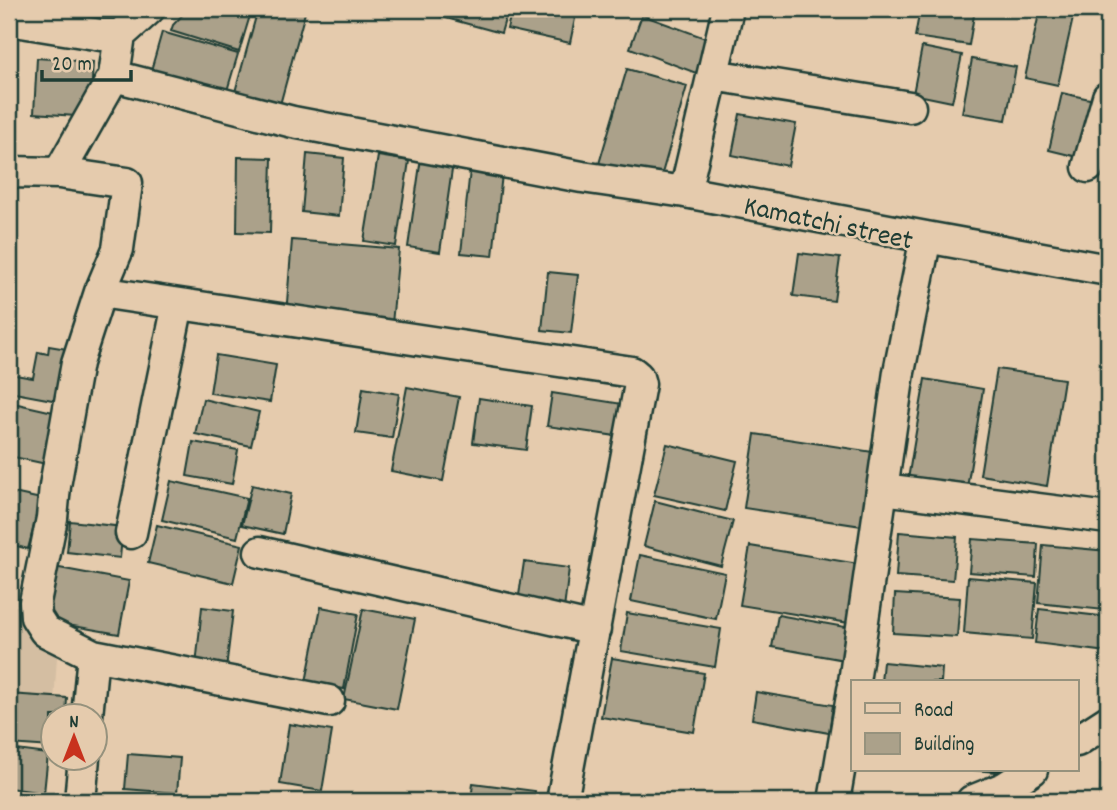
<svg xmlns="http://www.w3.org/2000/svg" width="1117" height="810" font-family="Dekko,sans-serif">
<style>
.built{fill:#d4bea2}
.building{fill:#aba18a;stroke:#1f3d34;stroke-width:2}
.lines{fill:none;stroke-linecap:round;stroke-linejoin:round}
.street-casing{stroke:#1f3d34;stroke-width:35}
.street{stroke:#e5cbad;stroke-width:30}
.labels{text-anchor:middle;stroke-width:5;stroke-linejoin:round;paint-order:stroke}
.street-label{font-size:28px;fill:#1f3d34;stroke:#e5cbad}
</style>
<rect width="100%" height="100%" fill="#e5cbad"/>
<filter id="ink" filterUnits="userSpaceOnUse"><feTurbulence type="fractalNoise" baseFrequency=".0143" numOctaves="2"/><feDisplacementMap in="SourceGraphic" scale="14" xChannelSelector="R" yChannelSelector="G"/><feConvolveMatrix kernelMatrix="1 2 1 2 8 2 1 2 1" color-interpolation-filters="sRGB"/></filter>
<g filter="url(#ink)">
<path class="built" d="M9,605L60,613L52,731L9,733Z"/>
<path class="building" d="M43,9H78V12Z
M188,9H252L239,52L171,31L173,25Z
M258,9H306L278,112L233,99Z
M430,9H508L501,33L428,13Z
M512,9H577L570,43L507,29Z
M920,9H975L969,45L915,37Z
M1040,9H1075L1058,85L1025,78Z
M642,15L708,39L696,73L630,48Z
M162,32L238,54L223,104L148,81Z
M922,47L962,55L952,102L913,94Z
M37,58L93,62L90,117L34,113Z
M972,59L1016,67L1006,120L962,113Z
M627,69L687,86L659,184L598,167Z
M1062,93L1099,101L1086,159L1049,150Z
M740,114L796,124L788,166L732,155Z
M307,154L344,158L339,216L302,212Z
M378,156L409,161L396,246L364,241Z
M238,157L272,158L270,233L237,232Z
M421,158L453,163L440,252L408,247Z
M470,170L502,174L493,256L461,253Z
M292,240L399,249L392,324L286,315Z
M799,253L840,258L834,301L793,296Z
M548,272L578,275L571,333L542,330Z
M49,346L67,349L58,401L9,392V357L17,358L15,375L33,378L38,352L48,354Z
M216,355L276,365L270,402L210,393Z
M997,369L1064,379L1047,486L980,475Z
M925,379L983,389L966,494L907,485Z
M407,387L459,397L443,481L391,471Z
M363,388L399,394L392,438L356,433Z
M552,393L629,405L623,437L547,426Z
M479,398L532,406L526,450L473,443Z
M203,399L259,412L251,446L195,434Z
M9,402L62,414L51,465L9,456Z
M755,434L873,452L862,526L744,508Z
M193,442L238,450L232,484L187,476Z
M667,444L737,461L725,511L654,495Z
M171,481L247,498L237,538L162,520Z
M252,485L291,494L283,534L242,525Z
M9,492L41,499L28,549L9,544Z
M655,501L733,521L721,566L644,546Z
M70,521L123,527L120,558L67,552Z
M157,525L242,545L233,583L148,563Z
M899,532L957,537L953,580L896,576Z
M972,539L1038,544L1036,577L969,572Z
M1043,545L1108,551L1104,610L1038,603Z
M750,546L859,564L849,623L740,605Z
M640,555L725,573L716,619L631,601Z
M524,562L569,568L564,609L518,602Z
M54,567L129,581L119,634L45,621Z
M968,577L1037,583L1032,639L964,633Z
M895,594L960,598L957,637L893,633Z
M202,607L233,611L226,669L196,666Z
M321,607L358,614L344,689L306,682Z
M363,609L415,619L397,709L344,699Z
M1039,609L1108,617L1107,652L1035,643Z
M627,613L721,629L715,667L621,651Z
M778,615L856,629L850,661L772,647Z
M612,658L704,673L694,732L601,717Z
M883,662L942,668L941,682H881Z
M756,692L833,705L829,733L752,719Z
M9,694L67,698L66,716H52V747L9,744Z
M289,724L332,731L322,791L280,784Z
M9,749L48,754L44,793L9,788Z
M128,754L180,758L177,793L125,789Z
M973,770H1018V774Z
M1101,782H1108V801H1100Z
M473,783L535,791L534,801H471Z
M9,793L47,797V801H9Z"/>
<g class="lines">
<g class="street-casing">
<path id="street" d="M9,20L101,35H120
M713,75L910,107
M114,76L293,122L582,177L685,192L926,237L899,372L854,682
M1088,167L1108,97
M9,172L59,173
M685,192L728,9
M926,237L1108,270
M100,292L632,372L638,377L640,384L562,801
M883,489L1108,518
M131,533L178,304
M260,552L595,629
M93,655L329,701
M87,716L93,655L45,631L36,617L35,602L52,518L55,486L77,363L100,292L118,249L127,183L59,173L114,76L120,35L149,9
M1077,741L1108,721
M80,801L84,758
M834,801L853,690
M972,801L1004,788L1032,770"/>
</g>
<use href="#street" class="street"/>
</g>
</g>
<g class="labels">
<g class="street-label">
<text transform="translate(829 221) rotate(12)" y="10">Kamatchi street</text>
</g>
</g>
<rect width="1117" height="810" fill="none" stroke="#e5cbad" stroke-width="35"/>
<rect x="18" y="18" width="1082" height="775" fill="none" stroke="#1f3d34" stroke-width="2.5" filter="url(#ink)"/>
<rect x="851" y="680" width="228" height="91" fill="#e5cbad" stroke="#96927d" stroke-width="2"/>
<rect x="865" y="703" width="35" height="10" fill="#e5cbad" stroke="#96927d" stroke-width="2"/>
<text x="914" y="716" font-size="21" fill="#1f3d34">Road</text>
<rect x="865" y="733" width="35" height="21" fill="#aba18a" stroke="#96927d" stroke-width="2"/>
<text x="914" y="750" font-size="21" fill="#1f3d34">Building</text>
<g transform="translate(74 737)"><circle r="33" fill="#e5cbad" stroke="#96927d" stroke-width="2"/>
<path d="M0-5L12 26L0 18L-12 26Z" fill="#c8321e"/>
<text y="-10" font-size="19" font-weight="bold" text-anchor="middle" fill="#1f3d34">N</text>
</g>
<path d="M42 70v10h89v-10" fill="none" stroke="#1f3d34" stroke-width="3.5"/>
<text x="52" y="70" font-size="21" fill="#1f3d34" stroke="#e5cbad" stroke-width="5" paint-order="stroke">20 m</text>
</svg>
